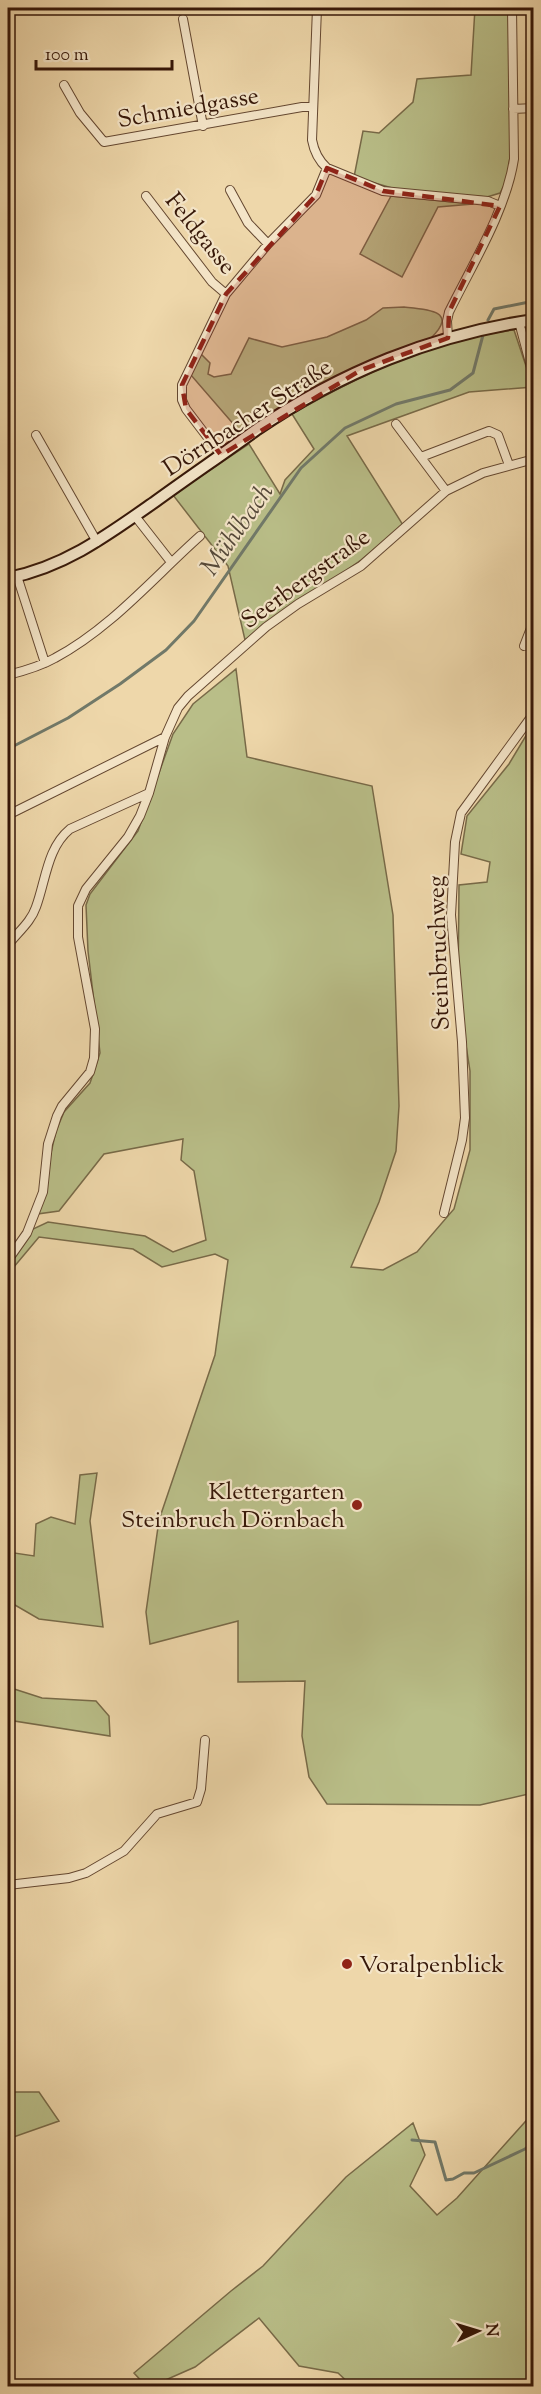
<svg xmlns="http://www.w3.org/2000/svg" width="541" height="2394" font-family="'Sorts Mill Goudy',serif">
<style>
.green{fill:#b9be88;stroke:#786a48;stroke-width:1.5}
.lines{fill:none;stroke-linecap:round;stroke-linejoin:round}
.stream{stroke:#717969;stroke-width:3}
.street-casing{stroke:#644730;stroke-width:10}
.secondary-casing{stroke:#361708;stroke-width:14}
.street{stroke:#f4e5c8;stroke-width:8}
.secondary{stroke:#f4e5c8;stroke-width:10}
.marked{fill:#8f2418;fill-opacity:0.2;stroke:#8f2418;stroke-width:4.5;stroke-dasharray:12 8;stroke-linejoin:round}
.poi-dot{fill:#8f2418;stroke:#f4e5c8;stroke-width:2}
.labels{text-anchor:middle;stroke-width:4.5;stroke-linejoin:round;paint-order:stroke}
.street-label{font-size:24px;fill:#361708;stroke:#f4e5c8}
.poi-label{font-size:24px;fill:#361708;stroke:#f4e5c8;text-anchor:end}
.water-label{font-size:26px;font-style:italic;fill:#544839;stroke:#f4e5c8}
</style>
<rect width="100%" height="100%" fill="#eed7aa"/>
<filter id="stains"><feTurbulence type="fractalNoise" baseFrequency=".00333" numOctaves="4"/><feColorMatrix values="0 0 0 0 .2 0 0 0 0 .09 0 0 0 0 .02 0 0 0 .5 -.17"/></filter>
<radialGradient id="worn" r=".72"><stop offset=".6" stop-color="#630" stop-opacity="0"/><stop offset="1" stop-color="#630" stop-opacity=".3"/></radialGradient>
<path class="green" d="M475,8H509L510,157L507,180L500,193L487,197L399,190L354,177L363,131L379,133L413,102L417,79L471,75Z
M391,196L473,204L438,207L402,277L360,254Z
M404,307C425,309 460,310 431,338L301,396L242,434L190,374L200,353L210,363L208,374L214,377L231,374L249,338L282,347L327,337L366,320L383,308Z
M514,330L533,387L469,392L347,436L403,525L361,560L314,593L294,603L245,640L228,566L173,495L249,444L280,494L285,480L314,449L292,414C360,375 435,339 514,330Z
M236,669L247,757L372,786L393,915L399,1106L396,1151L379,1202L351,1267L383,1270L417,1252L454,1209L470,1150V1071L458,994L459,885L487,882L490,862L461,854L467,816L509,764L533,724V1793L480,1805L327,1804L309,1777L302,1736L305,1681L238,1682V1621L150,1644L146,1612L159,1520L215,1355L228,1260L215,1254L162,1267L133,1249L39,1237L8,1274V1267L33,1229L48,1222L145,1236L173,1252L206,1240L194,1171L181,1160L183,1139L104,1154L59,1211L37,1214L56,1131L64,1112L90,1083L100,1053L88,951L86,905L90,894L138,831L173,734L193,704Z
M97,1473L90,1521L103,1627L39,1619L8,1601V1552L34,1556L36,1524L51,1517L75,1524L80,1475Z
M8,1687L42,1698L96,1701L109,1716L110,1736L8,1720Z
M8,2092H39L59,2121L8,2139Z
M533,2113V2386H352L338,2373L299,2366L259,2318L195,2367L152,2386H146L134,2373L231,2291L263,2266L346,2177L413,2123L425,2155L410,2186L437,2215L457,2198Z"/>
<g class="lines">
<path class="stream" d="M488,320L494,309L534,301
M8,749L68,718L120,684L166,650L194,621L301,468L345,428L396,404L450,390L473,373L483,335
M412,2140L435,2142L446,2180L453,2179L464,2173H474L525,2149L534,2141"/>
<g class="street-casing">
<path id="street" d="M317,8L312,140C314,151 318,160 327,168L383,191L488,201L500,206
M183,19L203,126
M64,85L80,113L104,142L302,107H313
M513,109L534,108
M230,190L248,223L268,244
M146,196L212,282L226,294
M519,322L534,378
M448,338L447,321L449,312C472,265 506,211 514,159L512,8
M396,424L446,491
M36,435L97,542
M221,455L186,409L182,400V385L226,294L268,244L316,195L327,168
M421,457L489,431L498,435L509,465
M135,516L171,562
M17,576L45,663
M524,646L531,628L534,626
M8,675C24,671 41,666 55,658C111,628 154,577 200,536
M8,815L165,737
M8,945C18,932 31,922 36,907C46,880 47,848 70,829L149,793L165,737L178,708L188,696L266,627L298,604L361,566L446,491L483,473L534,459
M444,1213L462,1140L465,1118L462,1042L451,915L455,842L461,813L534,713
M8,1260L27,1233L43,1192L48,1144L57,1116L62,1106L90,1072L94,1058L95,1029L78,937V906L86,889L128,837L140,816L149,793
M8,1885L69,1878L86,1873L124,1851L157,1814L197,1802L201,1789L205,1740"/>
</g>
<g class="secondary-casing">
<path id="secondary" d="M8,578C65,567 109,534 156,501C189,477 223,454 256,430C339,373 434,334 534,320"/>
</g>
<use href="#street" class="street"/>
<use href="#secondary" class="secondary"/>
</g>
<path class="marked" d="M327,168L383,191L500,206L449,312L448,338L361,370L221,455L186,409L182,385L226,294L316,195Z"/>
<g class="poi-dot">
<circle cx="357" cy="1505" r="6"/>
<circle cx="347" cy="1964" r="6"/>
</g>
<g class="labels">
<g class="street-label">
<text transform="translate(188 107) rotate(-10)" y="8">Schmiedgasse</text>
<text transform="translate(201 233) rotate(51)" y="8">Feldgasse</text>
<text transform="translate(247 417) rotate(-33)" y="8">Dörnbacher Straße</text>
<text transform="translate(305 578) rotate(-36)" y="8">Seerbergstraße</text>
<text transform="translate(438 953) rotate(-92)" y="8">Steinbruchweg</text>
</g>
<g class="poi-label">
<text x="345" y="1499">Klettergarten<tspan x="345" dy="28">Steinbruch Dörnbach</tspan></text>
<text x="359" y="1972" text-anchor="start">Voralpenblick</text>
</g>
<g class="water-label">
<text transform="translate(236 529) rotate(-55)" y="9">Mühlbach</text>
</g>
</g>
<rect width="541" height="2394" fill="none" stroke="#eed7aa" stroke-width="30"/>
<rect x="9" y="9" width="523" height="2376" fill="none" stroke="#361708" stroke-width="3"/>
<rect x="15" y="15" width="511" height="2364" fill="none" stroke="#361708" stroke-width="1.5"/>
<g transform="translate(478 2331) rotate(86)" stroke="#f4e5c8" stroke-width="4.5" paint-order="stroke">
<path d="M0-4.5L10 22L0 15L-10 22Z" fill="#361708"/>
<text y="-9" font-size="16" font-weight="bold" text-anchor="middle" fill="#361708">N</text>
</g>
<path d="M36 60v9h136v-9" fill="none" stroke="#361708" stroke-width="3"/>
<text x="45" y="60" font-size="18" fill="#361708" stroke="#f4e5c8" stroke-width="4.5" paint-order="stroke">100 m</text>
<rect width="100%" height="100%" filter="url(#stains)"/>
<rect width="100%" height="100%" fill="url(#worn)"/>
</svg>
